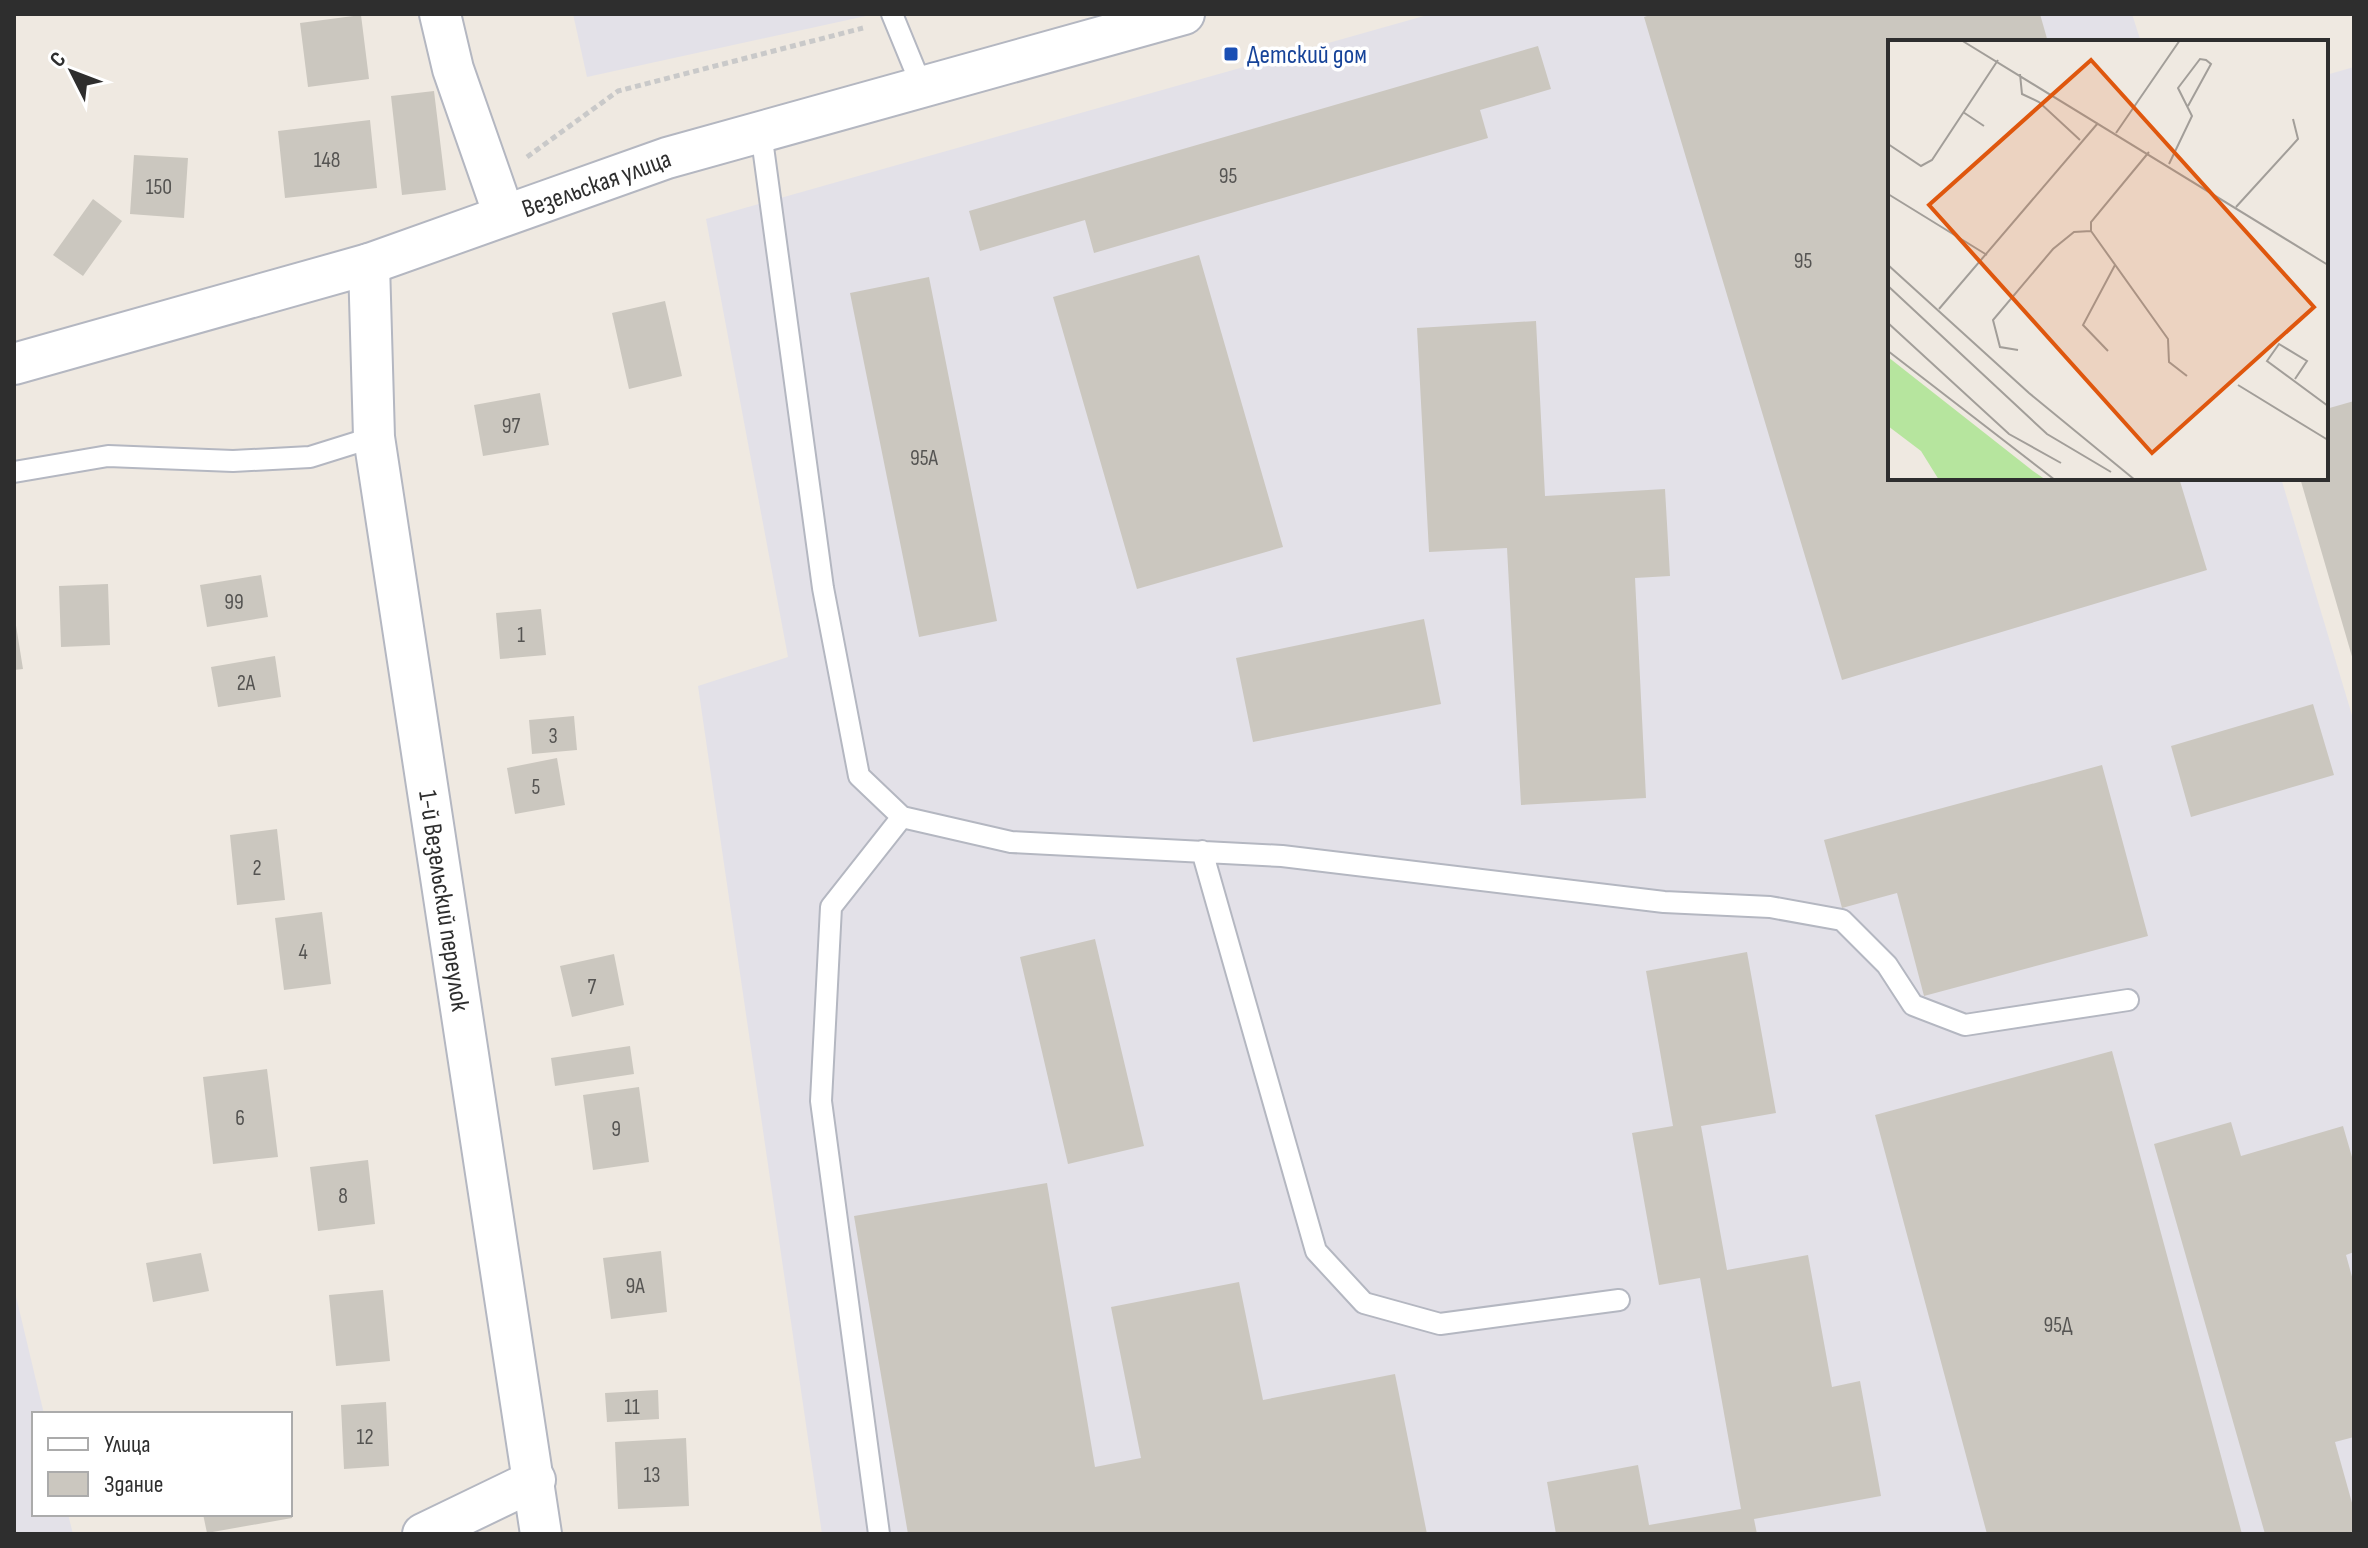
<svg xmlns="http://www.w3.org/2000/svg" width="2368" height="1548" font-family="'Sofia Sans Condensed',sans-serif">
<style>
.industrial{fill:#e3e1e8}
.building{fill:#cbc7bf}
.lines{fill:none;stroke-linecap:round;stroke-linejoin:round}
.lane-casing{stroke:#b4b7c1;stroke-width:24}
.street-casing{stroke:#b4b7c1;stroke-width:44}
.path{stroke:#c9c9c9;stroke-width:5;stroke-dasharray:6 4;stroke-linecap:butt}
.lane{stroke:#fff;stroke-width:20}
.street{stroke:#fff;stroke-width:40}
.transit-dot{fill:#1a4fb4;stroke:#fff;stroke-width:3}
.labels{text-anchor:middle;stroke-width:7;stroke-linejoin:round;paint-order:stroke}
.number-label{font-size:22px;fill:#555452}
.transit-label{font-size:26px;fill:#164399;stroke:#fff;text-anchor:start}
.street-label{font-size:26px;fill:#2e2e2e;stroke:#fff}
.inset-road{fill:none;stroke:#a29e99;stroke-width:2}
.view{fill:#df570e;fill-opacity:0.15;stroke:#df570e;stroke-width:4}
.inset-edge{fill:none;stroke:#2e2e2e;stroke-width:4}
</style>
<rect width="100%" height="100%" fill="#efe9e1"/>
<path class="industrial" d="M573,14H875L587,77Z
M1431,14H2132L2141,42H1890V478H2281L2354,722V1534H822L698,686L788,657L706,219Z
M2354,67V633L2326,478V75Z
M14,1288L44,1414H34V1514H68L73,1534H14Z"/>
<path class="building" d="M1653,14H2040L2048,42H1890V478H2179L2207,570L1842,680L1644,17Z
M361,15L369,79L308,87L300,23Z
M1538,46L1551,89L1480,110L1488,138L1094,253L1085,220L980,251L969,211Z
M434,91L446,190L402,195L391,96Z
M370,120L377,188L285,198L278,131Z
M134,155L188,158L184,218L130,214Z
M93,199L122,221L83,276L53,255Z
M1199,255L1283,547L1137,589L1053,297Z
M929,277L997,621L919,637L850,293Z
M665,301L682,376L629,389L612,313Z
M1536,321L1545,496L1665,489L1670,576L1635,578L1646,798L1521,805L1507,548L1429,552L1417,328Z
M540,393L549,445L483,456L474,405Z
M2354,401V659L2353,660L2300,478H2326V409Z
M261,575L268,617L207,627L200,585Z
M108,584L110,645L61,647L59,586Z
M541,609L546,655L500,659L496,613Z
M14,613L23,669L14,670Z
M1424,619L1441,704L1253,742L1236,658Z
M275,656L281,697L218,707L211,667Z
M2313,704L2334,775L2191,817L2171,746Z
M574,716L577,750L532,754L529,720Z
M557,758L565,805L515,814L507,768Z
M2102,765L2148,936L1924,996L1897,893L1842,908L1824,840Z
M277,829L285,900L237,905L230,835Z
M322,912L331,984L284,990L275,918Z
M1095,939L1144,1146L1068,1164L1020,957Z
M1747,952L1776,1113L1701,1126L1727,1270L1808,1255L1832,1387L1860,1381L1881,1496L1754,1519L1757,1534H1556L1547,1482L1638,1465L1649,1525L1741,1509L1700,1278L1659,1285L1632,1133L1673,1126L1646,971Z
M614,954L624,1005L572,1017L560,966Z
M630,1046L634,1074L555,1086L551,1058Z
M2112,1051L2242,1534H1987L1875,1115Z
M267,1069L278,1157L213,1164L203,1077Z
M639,1087L649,1162L593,1170L583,1095Z
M2231,1122L2241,1156L2343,1126L2354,1164V1252L2346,1255L2354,1284V1437L2335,1442L2354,1510V1534H2265L2154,1144Z
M368,1160L375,1224L318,1231L310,1167Z
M1047,1183L1095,1467L1141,1458L1111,1307L1239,1282L1263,1400L1395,1374L1427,1534H908L854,1216Z
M661,1251L667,1312L611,1319L603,1258Z
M201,1253L209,1291L153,1302L146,1263Z
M383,1290L390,1361L336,1366L329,1295Z
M658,1390L659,1419L607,1422L605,1393Z
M386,1402L389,1466L344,1469L341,1405Z
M686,1438L689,1506L618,1509L615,1442Z
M203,1514H292V1518L207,1533Z"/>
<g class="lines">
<g class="lane-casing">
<path id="lane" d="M892,14L922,87
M761,132L823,588L859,776L902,817L1011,842L1282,856L1664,902L1770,907L1842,920L1887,965L1913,1005L1965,1025L2128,1000
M14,472L108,456L233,461L310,457L374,437
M1202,851L1316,1251L1364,1303L1440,1324L1619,1300
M879,1534L821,1101L831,907L902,817"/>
</g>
<g class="street-casing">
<g id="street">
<path d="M440,14L453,69L504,215"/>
<path id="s1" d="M369,264L374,437L541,1534"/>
<path id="s2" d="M14,364L369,264L667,158L1184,14"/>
<path d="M423,1534L535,1480"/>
</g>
</g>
<path class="path" d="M527,157L618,91L863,28"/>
<use href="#lane" class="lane"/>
<use href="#street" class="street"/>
</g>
<rect class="transit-dot" x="1223" y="46" width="16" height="16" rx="4"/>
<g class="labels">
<g class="number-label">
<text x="327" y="167">148</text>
<text x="1228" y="183">95</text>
<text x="159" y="194">150</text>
<text x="1803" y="268">95</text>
<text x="511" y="433">97</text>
<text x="924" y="465">95А</text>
<text x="234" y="609">99</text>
<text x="521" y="642">1</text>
<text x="246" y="690">2А</text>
<text x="553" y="743">3</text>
<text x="536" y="794">5</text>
<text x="257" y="875">2</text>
<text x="303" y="959">4</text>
<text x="592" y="994">7</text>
<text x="240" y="1125">6</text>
<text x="616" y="1136">9</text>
<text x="343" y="1203">8</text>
<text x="635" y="1293">9А</text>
<text x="2058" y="1332">95Д</text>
<text x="632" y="1414">11</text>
<text x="365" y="1444">12</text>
<text x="652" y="1482">13</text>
</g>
<g class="transit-label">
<text x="1247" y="63">Детский дом</text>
</g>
<g class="street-label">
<text dy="9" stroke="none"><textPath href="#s2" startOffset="610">Везельская улица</textPath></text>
<text dy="9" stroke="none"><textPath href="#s1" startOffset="642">1-й Везельский переулок</textPath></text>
</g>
</g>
<g transform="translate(1888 40)">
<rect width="440" height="440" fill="#efe9e1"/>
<path d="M0,317L145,431L158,440H51L33,411L0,386Z" fill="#b6e59e"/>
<path class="inset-road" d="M73,0L440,225M132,34L134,54L151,62L192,100M75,72L96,86M228,93L292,0M0,104L33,126L44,120L110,20M261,112L203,182V191L280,299L281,322L299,336M281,124L304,76L290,48L312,19L318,20L323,24L300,66M0,154L99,215M348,167L410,99L405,79M0,225L141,353L247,440M0,246L159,394L223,432M51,269L210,83M0,283L121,394L173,423M130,310L112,307L105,280L165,209L186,192L203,191M0,311L167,440M220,311L195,285L227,225M407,339L419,321L391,304L379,321L440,366M350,345L440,400"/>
<path class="view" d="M203,20L426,267L264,413L41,165Z"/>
<rect width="440" height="440" class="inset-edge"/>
</g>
<rect width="2368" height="1548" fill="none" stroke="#2e2e2e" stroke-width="32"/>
<rect x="32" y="1412" width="260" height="104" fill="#ffffff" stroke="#ababab" stroke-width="2"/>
<rect x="48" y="1438" width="40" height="12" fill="#ffffff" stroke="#ababab" stroke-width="2"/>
<text x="104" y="1452" font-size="24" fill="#2e2e2e">Улица</text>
<rect x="48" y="1472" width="40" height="24" fill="#cbc7bf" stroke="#ababab" stroke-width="2"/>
<text x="104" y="1492" font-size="24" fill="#2e2e2e">Здание</text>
<g transform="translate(72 72) rotate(312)" stroke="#ffffff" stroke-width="6" paint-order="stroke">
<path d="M0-6L14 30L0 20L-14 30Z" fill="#2e2e2e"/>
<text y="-12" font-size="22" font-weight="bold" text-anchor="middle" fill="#2e2e2e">С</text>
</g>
</svg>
